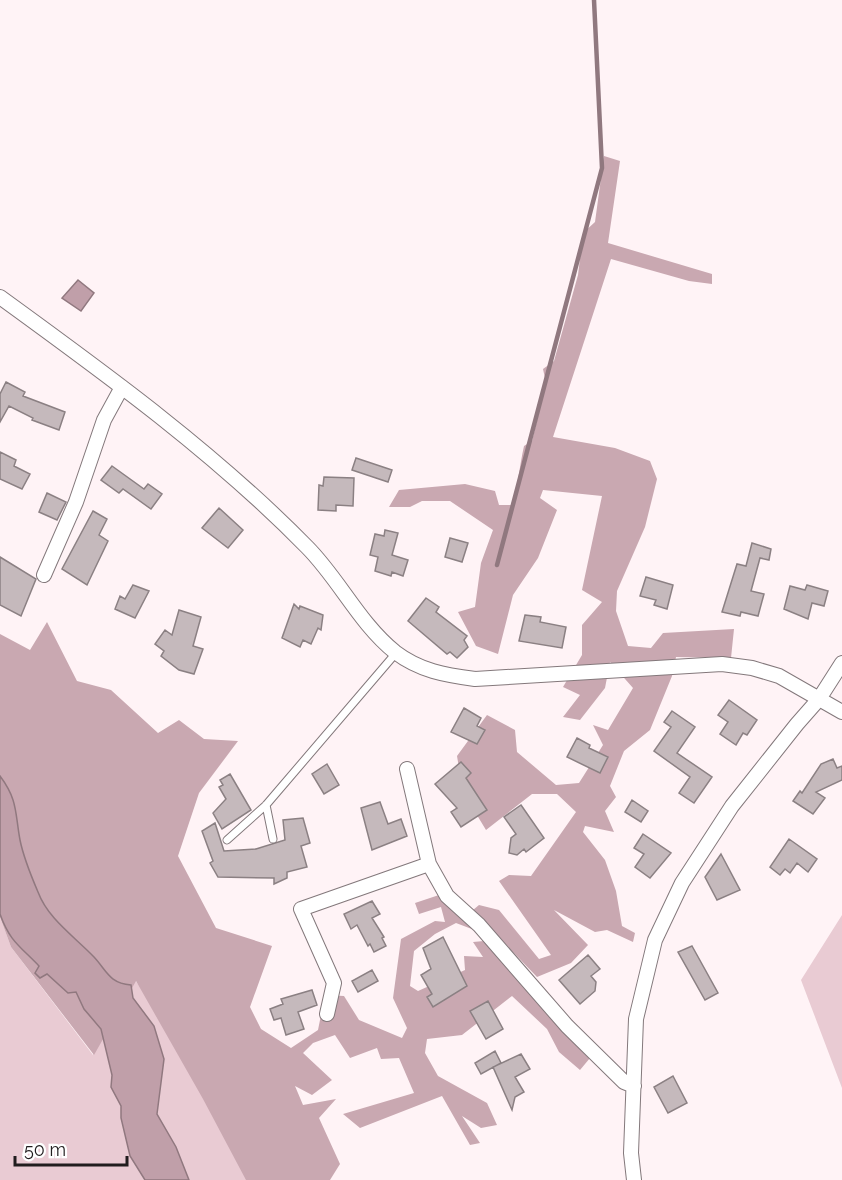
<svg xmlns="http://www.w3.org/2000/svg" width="842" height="1180" font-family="Raleway,sans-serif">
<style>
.green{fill:#e9cbd3}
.forest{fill:#c9a8b1}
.water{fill:#c09fa9;stroke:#90787f;stroke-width:1.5}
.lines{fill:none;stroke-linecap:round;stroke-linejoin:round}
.stream{stroke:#90787f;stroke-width:4.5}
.building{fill:#c5b9bc;stroke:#8b8083;stroke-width:1.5}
.service-casing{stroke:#83787b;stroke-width:9}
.minor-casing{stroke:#83787b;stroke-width:16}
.service{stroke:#fff;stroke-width:7}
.minor{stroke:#fff;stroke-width:14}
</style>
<rect width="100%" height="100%" fill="#fff3f6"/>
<path class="green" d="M842,915V1088L801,980Z
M0,917L11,947L93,1055L135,980L279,1180H0Z"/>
<path class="forest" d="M604,156L620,161L608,243L712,274V284L689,281L611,259L553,437L615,448L650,461L657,479L645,527L617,591L616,611L628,646L651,648L663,633L734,629L731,658L676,657L672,676L650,730L624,751L610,786L616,797L605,811L614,832L585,826L583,832L605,860L616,891L622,926L635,933L633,942L607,930L595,932L554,910L588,945L571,963L537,977L473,910L479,905L499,910L539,959L551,955L499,881L509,875L531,876L576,812L557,794H532L486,830L463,792L457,756L487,715L515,730L517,752L556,785L579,783L603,745L593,725L608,730L633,688L610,662L605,688L580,720L563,717L580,695L563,687L582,655V625L602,602L582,590L602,496L543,490L540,498L557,510L538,558L513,595L498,654L476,646L458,612L475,607L481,563L493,530L450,501H422L410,507H389L399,490L465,484L495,491L499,505H511C519,483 519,468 524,446L532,441L546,383L543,369L554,361L578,275L583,233L595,222Z
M47,622L77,681L111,690L158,733L179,720L204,739L238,741L199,793L178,856L216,928L272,946L250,1007L261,1029L291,1048L318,1030L325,995L344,996L359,1020L402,1038L407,1028L393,998L401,939L435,921L445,922L441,907L419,914L415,903L439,895L477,931L456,923L435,934L414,951L410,986L418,991L465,970L464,956L483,957L473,942L484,941L590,1058L580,1070L559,1052L547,1029L512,996L462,1035L427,1039L425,1053L438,1076L487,1103L497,1125L481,1128L462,1116L480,1143L470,1145L442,1096L360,1128L343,1114L414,1093L399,1058L381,1059L377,1048L350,1058L335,1035L313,1043L303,1053L332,1080L312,1095L295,1086L303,1105L336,1099L319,1118L340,1164L330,1180H246L203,1099L136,981L94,1055L11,947L0,917V634L30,650Z"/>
<path class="water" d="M78,280L94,293L81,311L62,298Z
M0,776C18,800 15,813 20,840C23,855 32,878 38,892C48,919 75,937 94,957C107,971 109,983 131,985L133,998L154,1026L164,1059L157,1114L176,1147L189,1180H145L130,1156L121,1118V1106L111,1087L112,1075L101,1029L84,1009L76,992L68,993L47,974L40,978L35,973L39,966C20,946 10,942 0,914Z"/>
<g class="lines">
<path class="stream" d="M497,565L602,168L594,0"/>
</g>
<path class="building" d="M6,382L25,392L23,396L65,412L59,430L32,420L33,418L9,406L0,422V394Z
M0,452L16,460L14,466L30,474L22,489L0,479Z
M356,458L392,470L388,482L352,470Z
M112,466L144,489L148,484L162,494L151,509L123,489L119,493L101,480Z
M324,477L354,478L353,506L336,505V511L318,510L319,485L323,486Z
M47,493L66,502L57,520L39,512Z
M219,508L243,530L228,548L202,528Z
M93,511L107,519L99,535L108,541L87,585L62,569Z
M385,530L398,533L392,555L408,560L403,576L392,572L391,576L375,571L378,557L370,555L375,534L384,536Z
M450,538L468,543L462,562L445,557Z
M752,543L771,549L769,560L760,558L751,591L764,594L758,616L741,612L740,616L722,612L737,564L746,566Z
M0,557L36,579L21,616L0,605Z
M646,577L673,585L667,609L654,605L656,600L640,596Z
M133,585L149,591L135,618L115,609L120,596L125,599Z
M807,585L828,591L824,606L812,603L808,619L784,609L790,586L805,590Z
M426,598L439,607L436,612L467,636L464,640L468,647L457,658L450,652L447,654L408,621Z
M294,604L299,609L300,606L323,615L321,630L318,628L311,644L303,640L300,647L282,638Z
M179,610L201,617L193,646L203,649L194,674L179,670L161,656L164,651L155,644L165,630L172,635Z
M525,615L541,617L540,622L566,627L562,648L519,641Z
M729,700L757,720L747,735L743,733L736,745L720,734L728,722L718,715Z
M464,708L481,718L477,726L485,730L477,744L451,732Z
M672,711L695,727L677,753L712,777L694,803L679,793L690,777L654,751L671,727L664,722Z
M577,738L590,745L589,748L608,757L600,773L567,757Z
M833,759L837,768L842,766V780L816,792L825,798L813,814L793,801L800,791L802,793L821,764Z
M461,762L471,773L466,778L487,810L461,827L451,812L457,808L435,784Z
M327,764L339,785L324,794L312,774Z
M230,774L251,810L222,829L213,813L226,799L219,787L223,785L220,780Z
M632,800L648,811L641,822L625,812Z
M380,802L388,824L401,819L407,836L372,850L361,808Z
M521,805L544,838L526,852L524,849L517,855L509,853L511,838L516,834L504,817Z
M303,818L310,843L301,846L307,867L287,872V878L274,884V878L218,877L210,863L213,861L202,831L215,823L224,851L256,849L285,840L283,820Z
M643,834L671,853L650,878L635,867L644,854L634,848Z
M789,839L817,859L808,872L797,863L790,873L785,869L780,875L770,867Z
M721,854L740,890L717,900L705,877Z
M372,901L380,914L372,918L384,937L382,938L386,946L374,952L370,944L368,946L357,925L351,929L344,914Z
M443,937L467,986L433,1007L427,997L432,994L421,975L431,969L423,948Z
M692,946L718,993L705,1000L678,952Z
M588,955L600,969L591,976L596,982L595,991L580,1004L559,980Z
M372,970L378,981L358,992L352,981Z
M312,990L317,1005L298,1012L304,1029L286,1035L281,1018L274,1020L270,1009L283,1004L281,999Z
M488,1001L503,1029L486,1039L470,1011Z
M495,1051L501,1063L481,1074L475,1063Z
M521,1054L530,1069L515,1077L524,1092L515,1097L512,1110L493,1067Z
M673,1076L687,1103L668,1113L654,1087Z"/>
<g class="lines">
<g class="service-casing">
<path id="service" d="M266,805L273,839
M227,840L266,805L396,653"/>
</g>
<g class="minor-casing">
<path id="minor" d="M0,297C106,374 215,453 307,547C339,579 359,623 395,652C420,671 445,675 475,679L722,664L752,668L779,676L842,712
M44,575L76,502L104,420L122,387
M429,864L447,896L479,925L567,1026L624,1082L634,1086
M327,1014L334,983L301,909L429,864L407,769
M634,1180L631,1153L636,1019L655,940L682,883L732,806L797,724L819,699L842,663"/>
</g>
<use href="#service" class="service"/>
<use href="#minor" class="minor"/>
</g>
<path d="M15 1156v9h112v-9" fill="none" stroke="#211d1e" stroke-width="3"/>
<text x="24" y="1156" font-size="18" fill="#211d1e" stroke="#ffffff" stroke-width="4.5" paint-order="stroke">50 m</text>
</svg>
